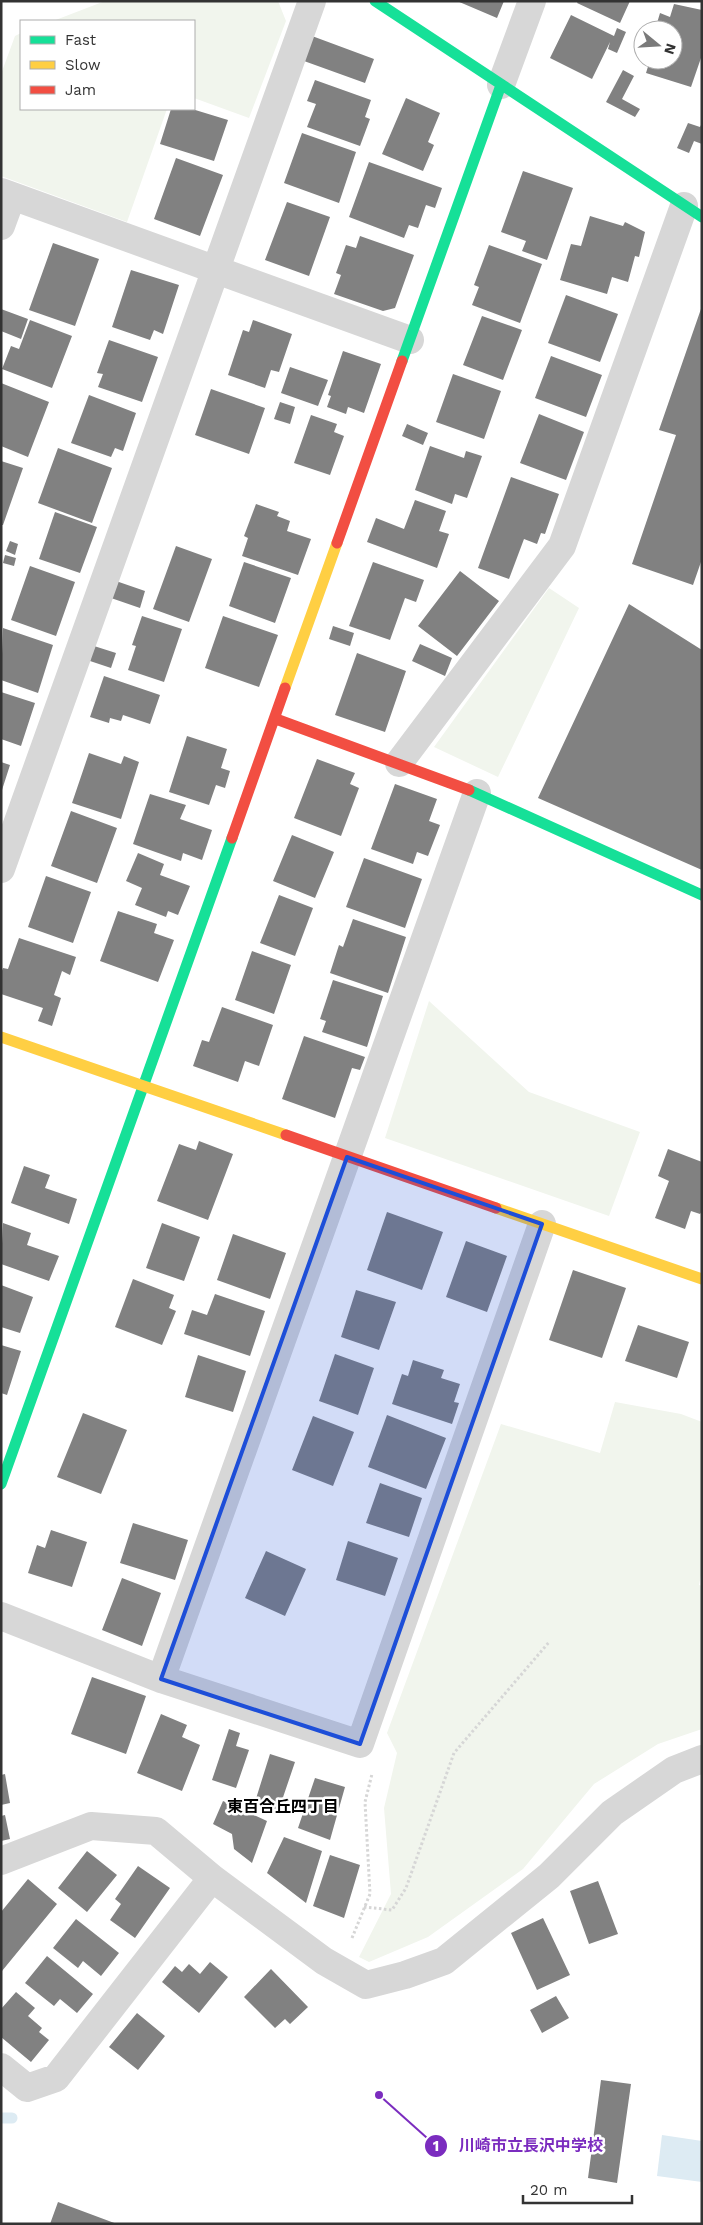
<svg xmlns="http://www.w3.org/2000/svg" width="703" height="2225" font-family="'Work Sans','Noto Sans JP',sans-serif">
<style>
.green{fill:#f1f5ed}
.water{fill:#ddebf3}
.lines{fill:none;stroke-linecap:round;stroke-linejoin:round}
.stream{stroke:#ddebf3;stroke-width:11}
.building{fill:#818181}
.path{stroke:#d6d6d6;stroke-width:3;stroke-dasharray:2.5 2.5;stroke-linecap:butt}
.street{stroke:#d7d7d7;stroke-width:28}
.fast{stroke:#16e098;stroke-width:11}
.slow{stroke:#ffcf43;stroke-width:11}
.jam{stroke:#f24e42;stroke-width:11}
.marked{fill:#1d4ed8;fill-opacity:0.2;stroke:#1d4ed8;stroke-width:4;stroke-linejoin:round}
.labels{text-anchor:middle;stroke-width:5;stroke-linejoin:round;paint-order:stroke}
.neighbourhood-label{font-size:16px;font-weight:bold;fill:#000;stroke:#fff}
.leader{fill:none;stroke:#7b2cbf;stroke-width:2}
.callout-dot{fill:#7b2cbf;stroke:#fff;stroke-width:2}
.mark-label{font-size:15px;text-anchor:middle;font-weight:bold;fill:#fff}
.callout-label{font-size:16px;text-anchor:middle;font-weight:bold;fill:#7b2cbf;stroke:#fff;stroke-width:5;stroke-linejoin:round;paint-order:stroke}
</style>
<rect width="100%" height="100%" fill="#fff"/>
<path class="green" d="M105,1H278L286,21L249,118L194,98V21H53Z
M21,33V109H167L127,222L1,176V74L15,36Z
M549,588L579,608L498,777L434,747Z
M429,1001L529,1092L640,1132L609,1216L385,1138Z
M615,1402L681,1414L702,1422V1570L699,1585L702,1586V1729L658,1744L594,1784L523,1869L428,1937L369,1962L359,1957L391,1894L384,1808L397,1753L387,1733L501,1424L600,1453Z"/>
<path class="water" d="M662,2135L702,2141V2182L657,2176Z"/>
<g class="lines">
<path class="stream" d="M1,2118H12"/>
</g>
<path class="building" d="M457,1H504L497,18Z
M578,1H630L620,23L577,3Z
M674,4L702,10V55L691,87L646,73L650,60H673V30H655L660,13L670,17Z
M571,15L614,36L617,28L626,32L617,53L608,49L610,42L592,79L550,58Z
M312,36L374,59L365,83L304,61Z
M623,70L634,76L622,99L640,109L635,117L606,102Z
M315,80L371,100L365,117L370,119L360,146L307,127L316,104L307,101Z
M406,98L440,113L428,142L434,145L423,171L382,154Z
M171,109H192L228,120L214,161L160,144Z
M688,123L700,127L702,123V144L694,141L689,153L677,148Z
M302,133L356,152L339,203L284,183Z
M176,158L223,175L200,236L154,219Z
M369,162L442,188L435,208L426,205L418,228L409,225L404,238L349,217Z
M523,171L573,188L547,260L522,251L526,241L501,232Z
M287,202L330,217L309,276L265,260Z
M590,216L623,226L625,222L645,232L639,257L635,256L628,282L612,277L607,294L560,280L571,244L581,246Z
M360,236L414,255L395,308L383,311L334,294L341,275L336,273L346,245L356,248Z
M53,243L99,259L75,326L29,310Z
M489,245L542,264L520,323L472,305L479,287L474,285Z
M131,270L179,285L163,334L154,330L150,340L112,327Z
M566,295L618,314L600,362L548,343Z
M702,306V559L693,585L632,564L676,435L659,430Z
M1,309L28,319L21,339L1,331Z
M482,316L522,330L503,380L463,365Z
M30,320L72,336L52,388L2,369L11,346L19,349Z
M253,320L292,334L279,372L271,370L265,388L228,375L243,330L249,332Z
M109,340L158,357L142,402L98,387L103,374L97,373Z
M343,351L381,364L364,413L348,407L346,414L327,407L331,396L328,395Z
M551,356L602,375L586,417L535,398Z
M290,367L328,380L318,406L281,393Z
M453,374L501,391L484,439L436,422Z
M1,383L49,402L28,457L1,446Z
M211,389L265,408L249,454L195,435Z
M89,395L136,413L123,451L115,448L111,457L71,443Z
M280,402L295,407L290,424L274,419Z
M539,414L584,432L566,480L520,463Z
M311,415L337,424L334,432L344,436L330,475L294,463Z
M407,424L428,433L423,445L402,436Z
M430,446L464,458L466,451L482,456L467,498L455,494L452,504L415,490Z
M58,448L112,468L92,523L38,503Z
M1,461L23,468L3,525H1Z
M511,477L559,494L545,534L541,533L537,544L524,539L509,579L478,568Z
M415,500L446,511L439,531L449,534L437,568L367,542L376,518L404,529Z
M256,504L279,512L277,516L290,521L287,531L311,539L298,575L242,556L248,538L244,536Z
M55,512L97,527L80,573L39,559Z
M10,541L18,544L15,555L6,551Z
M176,546L212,559L189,622L153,609Z
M5,555L16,558L14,566L3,563Z
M244,562L291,578L275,623L229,606Z
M373,562L424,580L416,602L405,598L390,640L349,626Z
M30,566L75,582L56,636L11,620Z
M460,571L499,601L457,656L418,626Z
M116,581L145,591L140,608L111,598Z
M629,604L702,650V870L538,798Z
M142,616L182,629L164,682L128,670L136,646L132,645Z
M223,616L278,635L259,687L205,668Z
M333,626L354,633L350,646L329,639Z
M3,628L53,645L38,693L1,680Z
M420,644L452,658L445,676L412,661Z
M94,646L116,653L111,668L90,661Z
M357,653L406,671L385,732L335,715Z
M104,676L160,695L150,724L123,715L121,721L110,718L109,723L90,717Z
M1,692L35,703L21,746L1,739Z
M187,736L227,749L221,768L230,771L225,788L216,785L209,805L169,792Z
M89,753L121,764L124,756L139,762L121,819L72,803Z
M317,759L355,773L350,784L359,788L341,836L294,818Z
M1,762L10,765L2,790H1Z
M395,784L437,799L429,821L440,825L428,856L417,852L413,864L371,849Z
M150,794L186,805L180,819L212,830L202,860L183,853L181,861L133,844Z
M71,811L117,828L97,883L51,866Z
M292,835L334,852L315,898L273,881Z
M138,853L164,864L160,875L190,886L178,915L168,911L166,917L135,905L142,888L126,881Z
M364,858L422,879L405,928L346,907Z
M46,876L91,892L73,943L28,927Z
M279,895L313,908L295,956L260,943Z
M118,911L157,924L154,933L174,940L158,982L100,961Z
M353,919L406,937L388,993L330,973L339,945L343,947Z
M19,938L76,957L70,975L62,971L54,995L61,998L52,1026L38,1021L43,1008L1,994V973L3,968L8,969Z
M252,951L291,965L274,1014L235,1000Z
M333,980L383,996L367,1047L322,1032L326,1021L320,1019Z
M222,1007L273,1025L259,1066L245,1061L238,1082L193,1066L202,1040L209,1042Z
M304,1036L365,1057L360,1070L352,1068L335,1118L282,1099Z
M199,1141L233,1154L208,1220L157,1201L179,1144L196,1150Z
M668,1149L702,1162V1211L700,1214L691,1211L685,1229L655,1218L669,1181L658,1176Z
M24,1166L50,1175L45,1188L77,1199L69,1224L11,1203Z
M387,1212L443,1232L422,1290L367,1270Z
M3,1223L31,1233L27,1245L59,1256L49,1281L1,1264Z
M162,1223L200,1237L184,1281L146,1268Z
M233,1234L286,1253L270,1299L217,1280Z
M466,1241L507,1256L487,1312L446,1297Z
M573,1270L626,1288L602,1358L549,1340Z
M133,1279L174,1295L169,1308L176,1311L162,1345L115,1327Z
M1,1285L33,1297L20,1333L1,1327Z
M356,1290L396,1302L379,1350L341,1337Z
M215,1294L265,1311L250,1356L184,1334L192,1310L207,1315Z
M638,1325L689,1342L677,1378L625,1361Z
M1,1345L21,1351L7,1395L1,1393Z
M335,1354L374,1368L358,1415L319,1401Z
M198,1355L246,1371L233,1412L185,1397Z
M413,1360L444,1370L441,1378L460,1384L454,1402L459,1403L452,1424L392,1404L402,1374L408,1376Z
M83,1413L127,1430L101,1494L57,1477Z
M387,1415L446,1438L426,1489L368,1467Z
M313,1416L354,1432L333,1486L292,1470Z
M380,1483L422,1498L409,1537L366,1523Z
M133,1523L188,1540L175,1580L120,1563Z
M51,1530L87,1542L72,1587L28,1573L37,1545L45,1548Z
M348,1541L398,1558L385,1596L336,1580Z
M266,1551L306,1569L285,1616L245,1598Z
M122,1578L161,1593L142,1646L102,1630Z
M92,1677L146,1696L126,1754L71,1734Z
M161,1714L187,1725L182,1737L200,1745L182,1791L137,1773Z
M229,1729L240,1733L236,1746L249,1750L236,1788L212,1780Z
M270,1754L295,1762L278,1812L254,1805Z
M5,1774L10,1803L1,1805V1775Z
M315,1778L345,1787L330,1840L298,1828Z
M223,1801L267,1821L252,1863L234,1849L232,1834L213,1824Z
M5,1815L10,1839L1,1841V1816Z
M284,1837L322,1851L306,1903L267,1873Z
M87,1851L117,1875L87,1912L58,1888Z
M330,1855L360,1865L344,1918L313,1906Z
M138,1866L170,1888L135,1938L110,1920L121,1904L115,1899Z
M28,1879L57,1904L2,1971L1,1912Z
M598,1881L618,1934L589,1944L570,1891Z
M543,1918L570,1975L537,1990L511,1933Z
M76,1919L119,1953L101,1976L83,1961L78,1968L53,1948Z
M47,1956L93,1994L77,2013L60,1999L54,2006L25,1983Z
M210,1962L228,1977L199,2013L162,1982L175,1966L182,1972L189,1964L200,1974Z
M271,1969L308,2007L290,2024L285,2019L275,2028L244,1997Z
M16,1992L35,2008L28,2016L42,2028L39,2032L49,2040L31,2062L1,2037V2009Z
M556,1996L569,2018L542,2033L530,2010Z
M137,2013L165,2036L138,2070L109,2047Z
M601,2080L631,2084L617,2183L588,2178Z
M58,2202L117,2224H50Z"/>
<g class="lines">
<path class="path" d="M364,1907L392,1910L406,1888L454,1753L550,1641
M352,1938L370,1894L365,1802L372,1774"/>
<path class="street" d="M501,85L532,1
M1,192L410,340
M1,226L12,196
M399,763L562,546L684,206
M1,869L312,1
M1,1616L161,1679L360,1744L542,1224
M161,1679L477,793
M1,1861L91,1826L156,1831L212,1878L324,1961L366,1985L405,1975L444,1961L549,1876L612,1813L674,1770L702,1759
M1,2067L27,2088L56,2078L212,1878"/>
<path class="fast" d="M375,1L702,217
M402,361L501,85
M469,790L702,895
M1,1484L232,838"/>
<path class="slow" d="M285,688L337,543
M1,1037L286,1135
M496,1208L702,1279"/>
<path class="jam" d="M337,543L402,361
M276,719L469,790
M232,838L285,688
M286,1135L496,1208"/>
</g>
<path class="marked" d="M347,1157L542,1224L360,1744L161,1679Z"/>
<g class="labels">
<g class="neighbourhood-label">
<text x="283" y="1812">東百合丘四丁目</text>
</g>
</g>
<path class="leader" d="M379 2095L436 2146"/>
<g class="callout-dot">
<circle cx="379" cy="2095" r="5"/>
<circle cx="436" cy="2146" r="12"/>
</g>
<g class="mark-label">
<text x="436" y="2151">1</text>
</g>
<g class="callout-label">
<text x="531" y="2151">川崎市立長沢中学校</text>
</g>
<rect width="703" height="2225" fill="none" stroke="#333333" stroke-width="5"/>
<rect x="20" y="20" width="175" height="90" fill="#ffffff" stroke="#adadad"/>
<rect x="30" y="36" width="25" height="8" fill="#16e098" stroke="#adadad"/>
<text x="65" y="45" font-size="15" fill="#333333">Fast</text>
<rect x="30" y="61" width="25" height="8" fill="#ffcf43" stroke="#adadad"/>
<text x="65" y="70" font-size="15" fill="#333333">Slow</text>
<rect x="30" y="86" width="25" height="8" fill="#f24e42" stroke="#adadad"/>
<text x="65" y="95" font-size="15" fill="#333333">Jam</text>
<g transform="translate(658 45) rotate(108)"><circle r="24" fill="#ffffff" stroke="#adadad"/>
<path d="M0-4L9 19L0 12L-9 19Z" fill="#7a7a7a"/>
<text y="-8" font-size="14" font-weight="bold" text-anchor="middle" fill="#333333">N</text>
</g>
<path d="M523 2195v8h109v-8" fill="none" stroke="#333333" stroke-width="2.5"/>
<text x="530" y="2195" font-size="15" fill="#333333" stroke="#ffffff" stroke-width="4" paint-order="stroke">20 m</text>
</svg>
